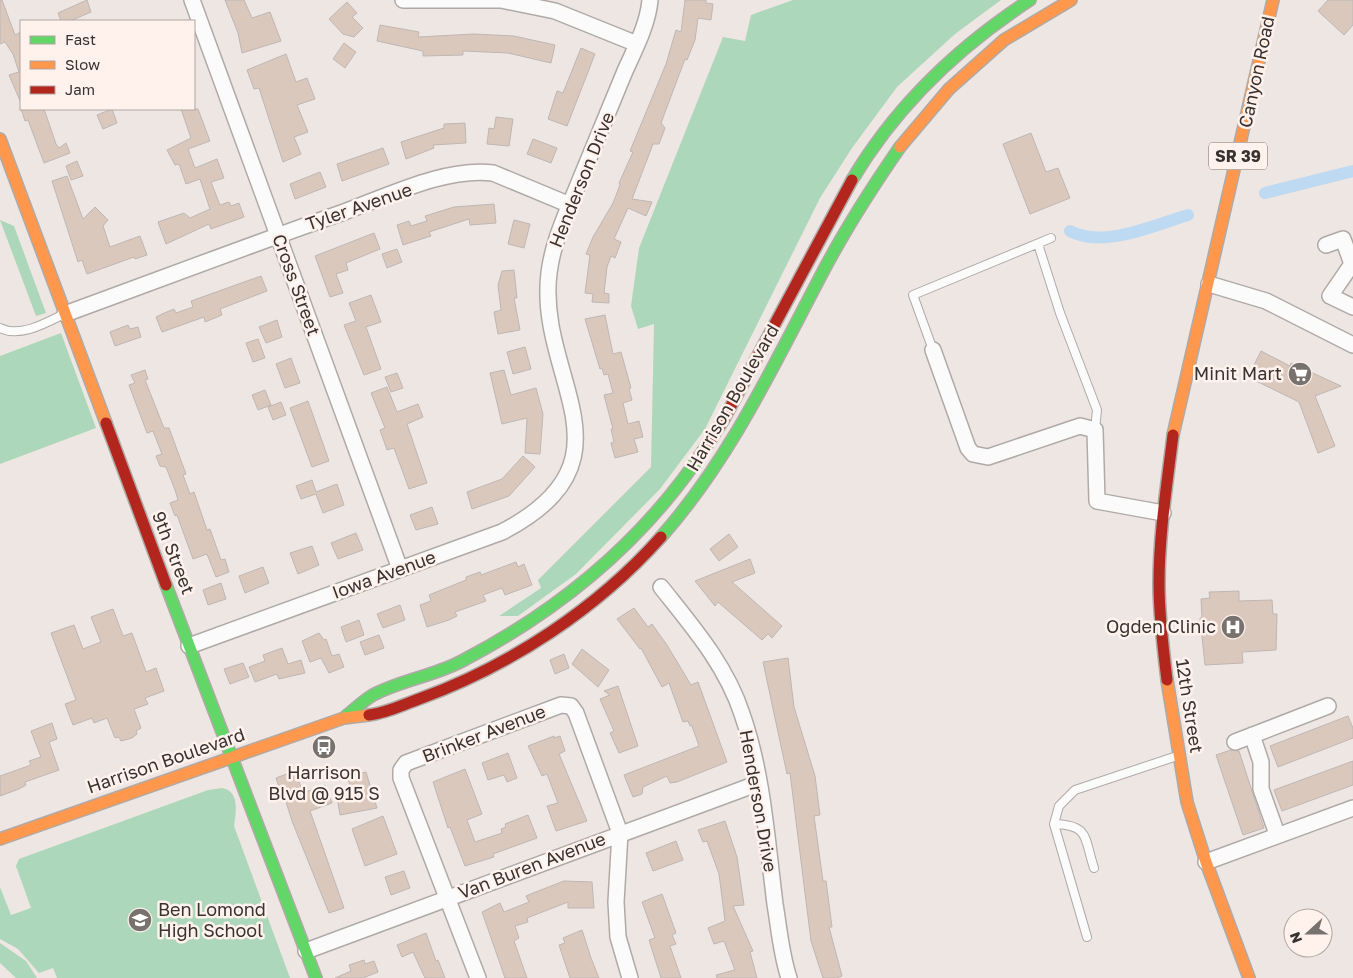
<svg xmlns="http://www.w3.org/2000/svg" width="1353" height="978" font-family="'Golos Text',sans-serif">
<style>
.green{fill:#add7ba}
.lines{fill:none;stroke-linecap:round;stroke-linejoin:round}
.canal{stroke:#bed9f2;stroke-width:12}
.building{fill:#dbc8bd;stroke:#beb7b4}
.lane-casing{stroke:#b0aaa7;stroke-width:10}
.street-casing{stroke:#b0aaa7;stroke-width:18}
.fast-casing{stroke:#b0aaa7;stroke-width:14}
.slow-casing{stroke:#b0aaa7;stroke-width:14}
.jam-casing{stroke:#b0aaa7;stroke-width:14}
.lane{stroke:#fcfbfb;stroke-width:8}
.street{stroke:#fcfbfb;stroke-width:15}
.fast{stroke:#63d668;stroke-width:11}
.slow{stroke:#ff974d;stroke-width:11}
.jam{stroke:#b3261e;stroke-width:11}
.labels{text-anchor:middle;stroke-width:5;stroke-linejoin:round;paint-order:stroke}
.shield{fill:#fff2ec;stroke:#746c68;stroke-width:1}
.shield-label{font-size:16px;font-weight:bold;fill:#393330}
.street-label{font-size:18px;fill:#393330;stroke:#fff2ec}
.poi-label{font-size:18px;fill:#393330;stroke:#fff2ec;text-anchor:end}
</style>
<rect width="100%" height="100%" fill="#eee6e2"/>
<path class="green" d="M793,0H1001L955,34L897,87L852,148L820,198L705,429L660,489L576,574L518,616H499L541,588L538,580L651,467L654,324L638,329L631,306L639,248L723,37L745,41L751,15Z
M0,220L14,226L46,313L36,316Z
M61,333L96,428L0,464V356Z
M222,788C240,791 236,812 234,826L290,978H57L53,968L39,973L18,949L0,939V887L11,915L31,908L16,866L19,859L208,790Z
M0,943L26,961L37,978H16L0,963Z"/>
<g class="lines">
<path class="canal" d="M1265,193L1353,171
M1070,231C1103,249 1154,225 1188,215"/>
</g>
<path class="building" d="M0,0H2L15,35L21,32V103L9,75L19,72L13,54L5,42L0,44Z
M87,0L91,12L70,21H61L58,13Z
M225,0H244L252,18L270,12L281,41L242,53L238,33Z
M685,0H706V3L713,4L711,20L698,18L695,40L687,60L685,59L661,123L665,128L659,144H653L632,199L652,202L646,216L628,208L614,239L621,242L615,258L611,256L607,267L604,293L609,294V303L592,302L593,294L585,293L590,255L586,254L593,237L613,203L620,185L619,183L633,152L630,151L666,64L676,30L681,32Z
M1328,0H1353V25L1344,35L1318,11Z
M347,2L357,13L352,17L363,28L354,37L343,34L329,19Z
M380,25L419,32L418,37L474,34L514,36L555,45L551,63L508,53L463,51V55L423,56V51L377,41Z
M344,43L356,52L345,68L333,59Z
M581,48L595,54L567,126L548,119L557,91L563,93Z
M286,54L296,82L307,78L315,99L297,105L308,132L294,137L301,154L283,162L259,88L254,89L247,70Z
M21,109H44L56,144L59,148L66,143L70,153L44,163L28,120L25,121Z
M112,109L117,123L103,129L97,115Z
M181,109H198L210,141L188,149L195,168L217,159L224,178L211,182L218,200L220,205L229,202L231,206L239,203L244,217L211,229L209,224L166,244L158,222L184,213L190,218L210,209L200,179L186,184L179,164L175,165L167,150L191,138Z
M496,117L513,119L509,146L487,144L489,128L494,129Z
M465,123L466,143L433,145L434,148L406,159L401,142L444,128V124Z
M1031,133L1046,172L1058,168L1070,198L1030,214L1003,144Z
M533,139L557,148L551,163L527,154Z
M383,148L389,164L342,181L337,164Z
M77,161L83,176L71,180L66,166Z
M320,172L326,187L295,199L290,184Z
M67,176L83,219L95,207L108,220L103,226L110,247L140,236L147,255L135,259L134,257L87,274L82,260L78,262L52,181Z
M494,204L496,223L470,225L469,219L429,232L431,236L403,245L397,225L409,221L411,226L427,221L425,216L454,207Z
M514,220L530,224L524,248L508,244Z
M374,233L380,249L346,263L348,270L336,274L343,293L330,297L315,256Z
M397,249L402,262L387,268L382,254Z
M514,270L517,298H514L520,330L498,334L494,312L501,310L498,285L502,271Z
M261,276L267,291L220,309L222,315L205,322L204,317L162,332L156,317L162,314L174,309L176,313L193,307L191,301Z
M371,295L381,322L366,327L381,369L364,375L344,325L356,321L349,303Z
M605,315L613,354L621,352L631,388L629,389L632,400L623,403L628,424L639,421L643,437L634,439L638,452L615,458L611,443L614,442L611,429H613L604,395L613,393L608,374L604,375L602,368L600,369L585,319Z
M277,320L282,337L266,343L259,327Z
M128,325L130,329L138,327L141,337L115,346L110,332Z
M258,339L265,358L253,362L246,343Z
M525,347L531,369L513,374L507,352Z
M1261,351L1290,366L1291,363L1341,386L1315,396L1335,446L1318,453L1299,402L1248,377Z
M291,358L300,383L285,388L276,364Z
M145,370L148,379L145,380L164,428H169L186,474L183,475L190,494L194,492L207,530L210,529L221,560L225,559L229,572L216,577L207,554L193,559L177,515L175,516L170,503L178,500L175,490L166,467L160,466L156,456L162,454L153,431L147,433L129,385L135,383L131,375Z
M504,370L511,395L536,388L543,414L540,454L525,453L527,418L502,424L490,373Z
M397,373L403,388L391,392L385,377Z
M387,387L397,412L418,404L423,417L407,424L427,483L409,489L394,448L387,450L380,430L385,428L371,393Z
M265,390L271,405L258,410L252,395Z
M308,401L329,461L312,467L290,408Z
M281,402L286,415L273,420L268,407Z
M523,456L535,467L509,496L472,509L467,492L502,479Z
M312,480L316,492L337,484L344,505L323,513L316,494L301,499L296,486Z
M432,507L438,524L416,530L410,515Z
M356,533L363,550L338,559L331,543Z
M729,534L738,547L719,561L710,549Z
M312,546L319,565L298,574L290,553Z
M750,559L755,573L732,582L782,626L772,638L768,634L762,640L718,602L715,606L695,581Z
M516,562L518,567L524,564L532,585L505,595L502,588L483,595L486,601L455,612L457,616L449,620L427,627L420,605L431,601L429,595L466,580V577L480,572L481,575Z
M263,567L269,583L245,593L239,576Z
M221,583L226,599L208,605L203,590Z
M1239,591V601L1272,600L1273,614H1277L1276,650L1242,652L1243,663L1205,665L1200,618H1202L1201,599L1210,598L1209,592Z
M400,605L405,620L383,628L377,614Z
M634,608L648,627L652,624L667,645L691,685L698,682L727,762L677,782L670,783L667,776L643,787L642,794L633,797L624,775L699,746L692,726H690L688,721L683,722L669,683L662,687L641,648L640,649L617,619Z
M113,609L123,636L132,633L146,672L156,668L164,691L145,698L148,704L134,709L141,728L136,731L137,734L132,738L121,741L119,737L115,738L107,718L94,723L92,718L73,725L65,704L76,700L51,633L74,625L83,649L101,642L91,617Z
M359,620L364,635L346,642L341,627Z
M319,633L324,640L326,639L332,656L339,654L344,667L329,673L321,658L310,662L302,641Z
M379,635L384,648L365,655L360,642Z
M282,648L288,664L301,660L305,673L279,679L277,674L255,682L249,667L265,661L263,655Z
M582,649L609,670L598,687L572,664Z
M564,654L569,668L555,674L550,660Z
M788,658L794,707L815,776L820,815L814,816L823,881H826L832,927H829L842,976L836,978H823L811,941L790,773L787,774L763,662Z
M243,663L249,677L230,684L224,669Z
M618,686L638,746L619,753L610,733L614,731L600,699L610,695L604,691Z
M1348,716L1353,728V738L1278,767L1270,746Z
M52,723L57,739L49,742L59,770L25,782L26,785L19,789L0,796V776L31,765L29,761L41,757L31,731Z
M554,736V738L560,736L565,751L559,754L587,821L556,831L547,806L558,803L547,774L542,776L528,746Z
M1231,750L1239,751L1264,828L1243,835L1216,755Z
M508,753L517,778L507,782L504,775L488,780L482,763Z
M1353,761V785L1282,811L1274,790Z
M465,769L482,814L467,820L475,842L502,833L501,829L506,827L505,824L528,815L537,838L493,854L494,857L465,866L450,827L448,828L433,782Z
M295,771L303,793L325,785L332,803L310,811L344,908L329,913L292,821L282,789L280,790L276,778Z
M366,772L377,808L340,815L337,797L351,794L348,776Z
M383,816L397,854L365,866L352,829Z
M725,821L737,857L744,905L733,906L753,951L750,952L757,978H717L716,975L735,970L724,941L714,944L708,928L725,921L719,874L707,841L703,842L698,830Z
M676,841L683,860L653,871L646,853Z
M404,871L410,888L391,895L385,877Z
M564,881L592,882L594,908H568V902L527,918L528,922L515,926L519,938L514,941L527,978H505L482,912L500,903L504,912L529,902L526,896L533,893Z
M662,894L676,933L672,935L676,944L670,946L681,978H661L649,940L655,938L642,902Z
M582,930L591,958L599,978H570L559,945L565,943L563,938Z
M426,933L436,961L438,960L445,978H425L413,952L402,957L397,945Z
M364,960L365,964L374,961L378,972L363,978H335L351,971L349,965Z"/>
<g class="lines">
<g class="lane-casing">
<path id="lane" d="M1038,244L1060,313L1097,410L1095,430
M0,328C20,338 46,323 64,314
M933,350L913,295L1051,238
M1054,824C1090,825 1084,838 1094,868
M1087,937L1054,824L1059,806L1075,790L1177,756"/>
</g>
<g class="street-casing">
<path id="street" d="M192,0L400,569
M403,0H501L555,11L637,44
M1326,245L1343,239L1352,264L1330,296L1353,307
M1209,284L1266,301L1353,345
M65,314C158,280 250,245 344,212C388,196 446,167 493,173L570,205
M933,350L968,448L973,454L988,457L1080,426L1095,430L1097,501L1163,513
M661,587C692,626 726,665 742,714C763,774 767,841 775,904C779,928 781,954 789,978
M189,646L502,532C642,459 536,379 549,273C553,240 568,210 580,180C595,144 610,108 625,71C635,49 648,24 650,0
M1252,735L1261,762V789L1277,834
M1235,742L1328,706
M1206,862L1353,808
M306,951L759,783
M478,978L401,778V770L406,763L561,705L571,706L576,713L620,833L616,902L618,937L630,978"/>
</g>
<g class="fast-casing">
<path id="fast" d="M852,180C896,106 958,47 1030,0
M661,537C732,457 776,360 826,266C848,225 873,186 900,147
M166,585L316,978
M346,716C355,709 363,701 373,695C401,680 434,676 462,661C562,609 648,537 709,442"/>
</g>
<g class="slow-casing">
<path id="slow" d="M0,139L106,423
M900,147L949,89L1004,40L1071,0
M1173,435L1273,0
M1167,680L1187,802L1206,862L1249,978
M0,839L344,718L369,715"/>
</g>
<g class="jam-casing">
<path id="jam" d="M106,423L166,585
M709,442L724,419L852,180
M1167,680C1163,648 1159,616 1159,584C1159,534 1167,484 1173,435
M369,715C387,713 402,705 419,699C510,666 597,609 661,537"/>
</g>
<use href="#lane" class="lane"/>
<use href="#street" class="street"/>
<use href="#fast" class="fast"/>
<use href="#slow" class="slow"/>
<use href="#jam" class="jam"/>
</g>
<defs>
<g id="supermarket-disc" transform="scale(1.25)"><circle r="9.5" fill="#78726e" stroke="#fff2ec"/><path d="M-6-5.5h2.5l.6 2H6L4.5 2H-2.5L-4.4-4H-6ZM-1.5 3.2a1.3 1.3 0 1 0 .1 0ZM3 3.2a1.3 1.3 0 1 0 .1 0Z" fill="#fff"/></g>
<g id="hospital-disc" transform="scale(1.25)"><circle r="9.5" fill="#78726e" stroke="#fff2ec"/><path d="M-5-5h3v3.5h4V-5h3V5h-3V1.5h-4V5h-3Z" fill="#fff"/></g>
<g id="bus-disc" transform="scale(1.25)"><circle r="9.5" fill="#78726e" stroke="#fff2ec"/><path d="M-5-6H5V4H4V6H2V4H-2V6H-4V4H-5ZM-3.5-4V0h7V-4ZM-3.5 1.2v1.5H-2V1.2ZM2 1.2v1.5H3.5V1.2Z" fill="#fff"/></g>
<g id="school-disc" transform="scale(1.25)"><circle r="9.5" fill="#78726e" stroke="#fff2ec"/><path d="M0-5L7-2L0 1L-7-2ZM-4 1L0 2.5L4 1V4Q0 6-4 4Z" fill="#fff"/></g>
</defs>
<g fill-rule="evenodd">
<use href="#supermarket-disc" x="1300" y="374"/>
<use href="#hospital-disc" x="1233" y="627"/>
<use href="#bus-disc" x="324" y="747"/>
<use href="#school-disc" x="140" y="920"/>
</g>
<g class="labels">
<rect class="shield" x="1209" y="142.5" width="58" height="27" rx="4"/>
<g class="shield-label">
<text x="1238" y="162">SR 39</text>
</g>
<g class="street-label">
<text transform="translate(1257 72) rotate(-78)" y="6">Canyon Road</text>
<text transform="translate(582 180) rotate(-68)" y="6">Henderson Drive</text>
<text transform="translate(359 207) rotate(-19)" y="6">Tyler Avenue</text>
<text transform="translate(296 285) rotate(70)" y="6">Cross Street</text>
<text transform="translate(733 398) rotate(-60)" y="6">Harrison Boulevard</text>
<text transform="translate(173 553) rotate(69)" y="6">9th Street</text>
<text transform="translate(384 575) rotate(-20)" y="6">Iowa Avenue</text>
<text transform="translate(1189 706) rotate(81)" y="6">12th Street</text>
<text transform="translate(484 734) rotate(-21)" y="6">Brinker Avenue</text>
<text transform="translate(166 761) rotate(-19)" y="6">Harrison Boulevard</text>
<text transform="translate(758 801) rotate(80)" y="6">Henderson Drive</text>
<text transform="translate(532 866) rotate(-21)" y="6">Van Buren Avenue</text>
</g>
<g class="poi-label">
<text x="1282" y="380">Minit Mart</text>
<text x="1216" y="633">Ogden Clinic</text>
<text x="324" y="779" text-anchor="middle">Harrison<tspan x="324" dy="21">Blvd @ 915 S</tspan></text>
<text x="158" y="916" text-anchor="start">Ben Lomond<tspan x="158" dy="21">High School</tspan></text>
</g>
</g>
<rect x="20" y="20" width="175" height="90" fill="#fff2ec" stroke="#b0a6a1"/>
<rect x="30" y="36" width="25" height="8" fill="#63d668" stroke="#b0a6a1"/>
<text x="65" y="45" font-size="15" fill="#393330">Fast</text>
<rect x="30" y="61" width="25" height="8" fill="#ff974d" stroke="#b0a6a1"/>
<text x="65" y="70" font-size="15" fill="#393330">Slow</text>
<rect x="30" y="86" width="25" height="8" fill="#b3261e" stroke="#b0a6a1"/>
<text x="65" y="95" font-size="15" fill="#393330">Jam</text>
<g transform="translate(1308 933) rotate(249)"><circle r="24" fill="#fff2ec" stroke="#b0a6a1"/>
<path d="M0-4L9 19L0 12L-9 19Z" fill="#78726e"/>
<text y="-8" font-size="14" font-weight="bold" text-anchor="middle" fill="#393330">N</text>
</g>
</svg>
